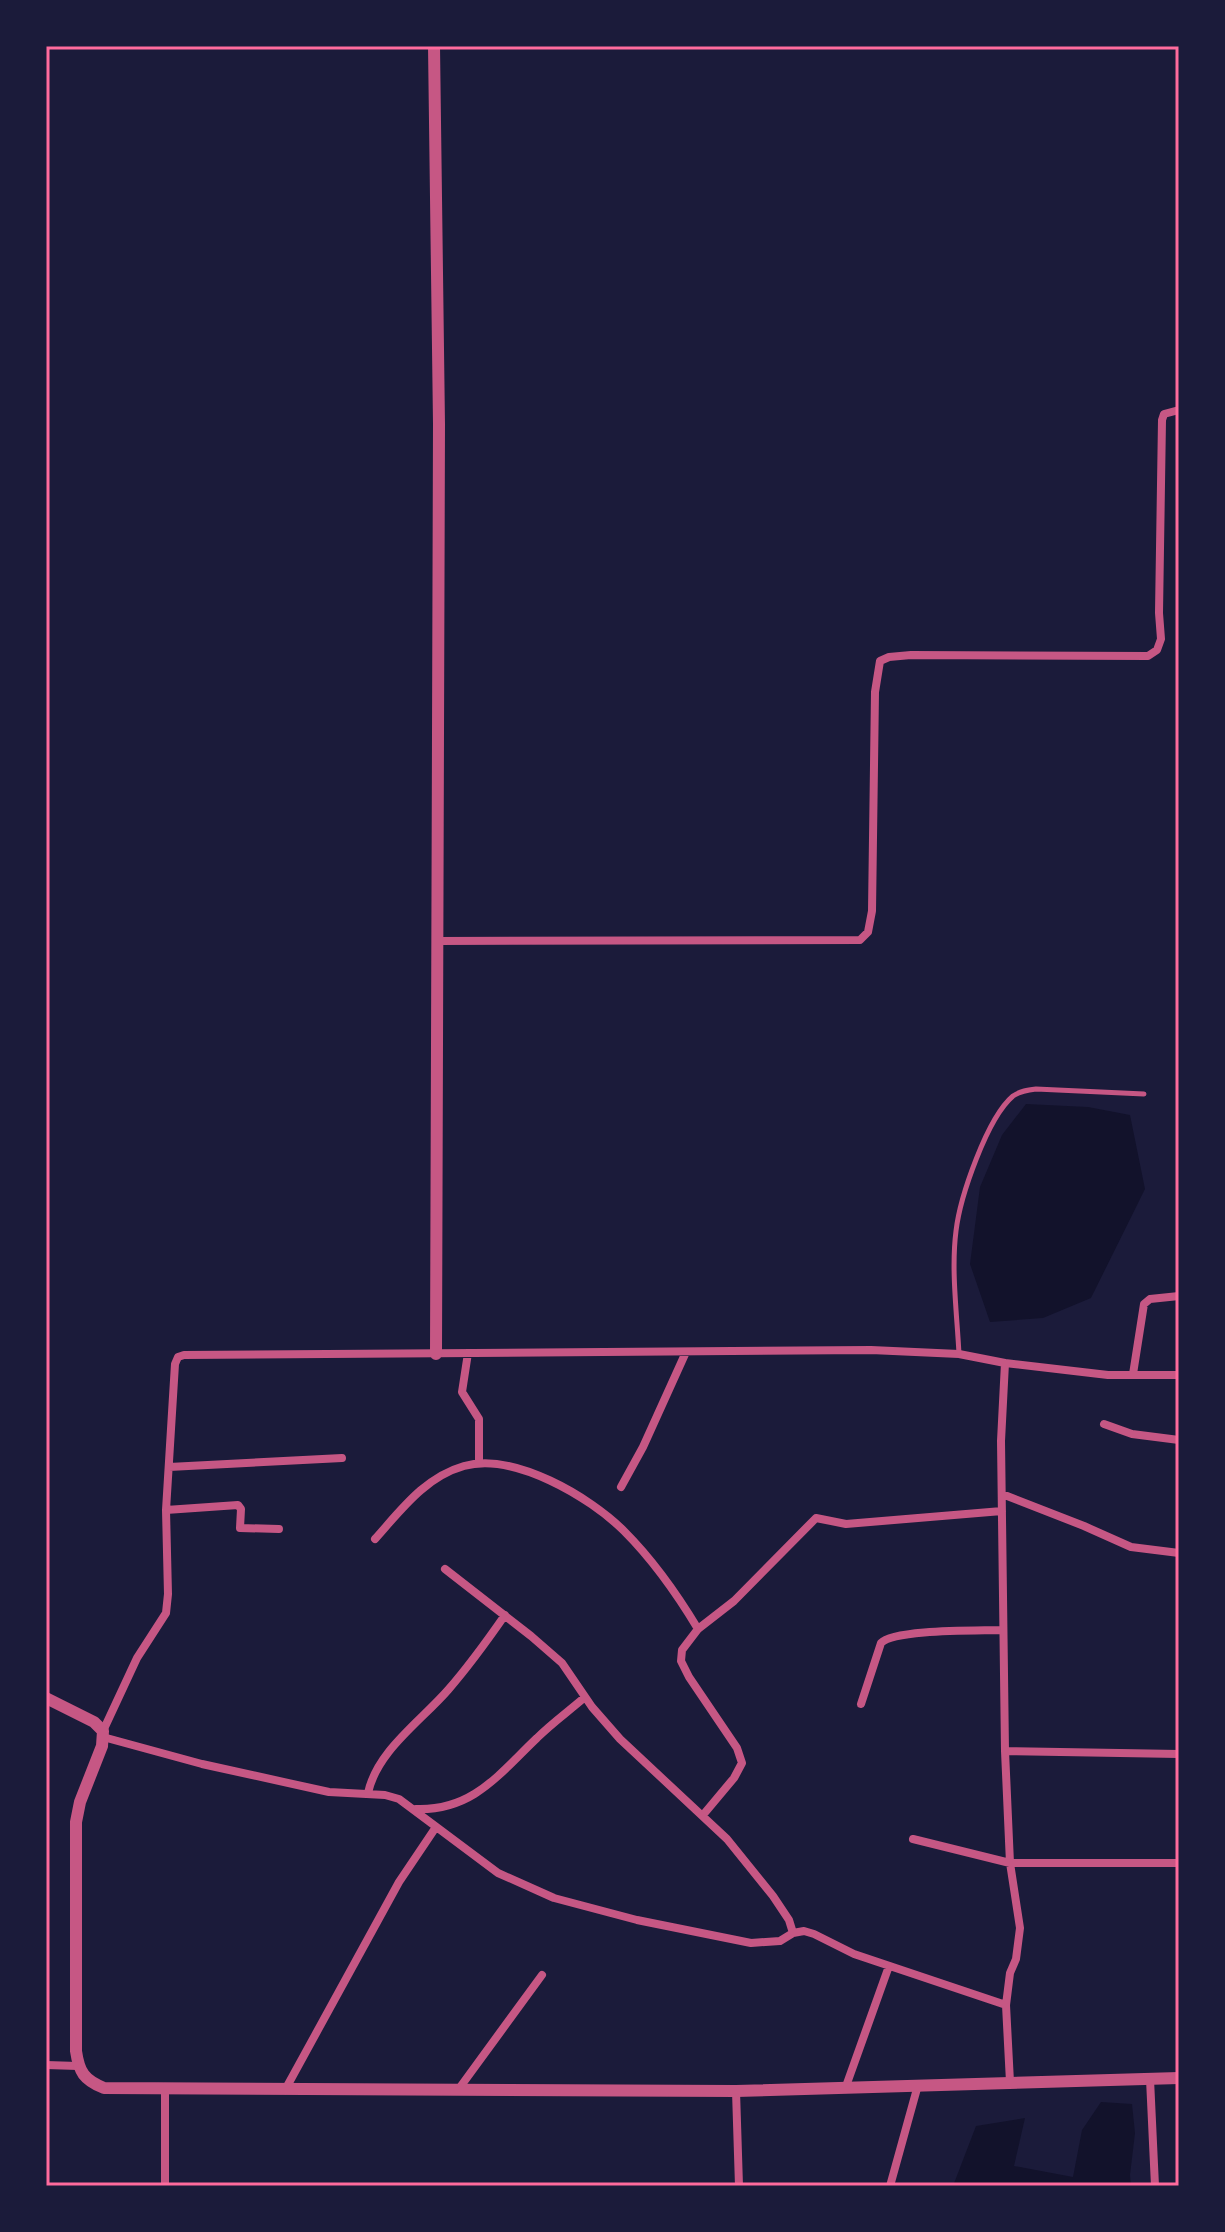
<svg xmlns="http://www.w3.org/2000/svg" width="1225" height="2232" font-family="'DM Sans',sans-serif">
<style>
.water{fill:#12122b}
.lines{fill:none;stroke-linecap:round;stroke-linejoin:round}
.service{stroke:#c65784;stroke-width:5}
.minor{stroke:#c65784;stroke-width:8}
.tertiary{stroke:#c65784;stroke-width:12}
.neatline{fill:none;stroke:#ff6b9d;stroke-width:3}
</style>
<rect width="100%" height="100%" fill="#1b1b3a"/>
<path class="water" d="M1026,1104L1088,1107L1130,1115L1145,1189L1091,1298L1043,1318L990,1322L970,1264L980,1187L1002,1135Z
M1101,2102L1132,2104L1135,2133L1130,2175L1131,2186H953L976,2126L1025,2118L1014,2166L1073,2177L1082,2130Z"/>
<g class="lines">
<path class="service" d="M959,1354C957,1314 951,1270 956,1231C960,1197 987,1118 1013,1096C1020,1091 1028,1090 1036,1089L1144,1094"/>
<path class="minor" d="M437,941L860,940L868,932L872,911L875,692L880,661L889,657L911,655L1148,656L1157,650L1161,639L1159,613L1162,420L1164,414L1179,410
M468,1353L462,1392L479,1419V1463
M1005,1363L1108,1375H1179
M1133,1374L1144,1304L1150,1299L1179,1296
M1104,1424L1132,1434L1179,1440
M169,1467L342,1458
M621,1487L643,1447L686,1352
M1002,1494L1084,1526L1131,1547L1179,1553
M166,1510L238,1505L241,1509L240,1528L279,1529
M375,1539C401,1510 425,1477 464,1466C514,1452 590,1497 624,1531C653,1560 677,1594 698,1629
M445,1569L531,1636L562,1663L592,1707L620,1739L727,1839L773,1896L789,1920L793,1933
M861,1704L881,1643C894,1629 980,1631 1003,1630
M103,1731L137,1658L166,1613L168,1594L166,1510L175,1364L178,1357L184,1355L871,1350L959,1354L1005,1363L1001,1441L1005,1751L1010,1863L1020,1928L1016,1959L1010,1973L1006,2005L1010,2082
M103,1737L202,1764L329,1792L385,1795L399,1799L498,1873L554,1898L637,1920L751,1943L780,1941L793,1933L804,1931L814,1934L854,1954L1006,2005
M1005,1751L1179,1754
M368,1793C377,1751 420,1722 448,1690C468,1667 487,1641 505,1615
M416,1809C473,1811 499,1774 537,1738C552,1723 569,1711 585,1697
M703,1815L734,1778L742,1763L737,1748L689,1677L681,1661L682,1650L698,1629L734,1601L816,1518L846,1524L1002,1511
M913,1839L1010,1863H1179
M46,2065L78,2066
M1150,2079L1155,2186
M845,2089L889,1966
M285,2090L399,1882L436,1827
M458,2090L542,1975
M736,2091L739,2186
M165,2186V2090
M890,2186L918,2085"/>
<path class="tertiary" d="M434,46L439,424L436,1354
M46,1698L94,1722L103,1731L102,1746L80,1802L76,1822V2051C79,2072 84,2080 104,2088L736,2091L1179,2078"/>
</g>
<rect width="1225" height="2232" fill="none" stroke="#1b1b3a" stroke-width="96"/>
<rect x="48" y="48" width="1129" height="2136" class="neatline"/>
</svg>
